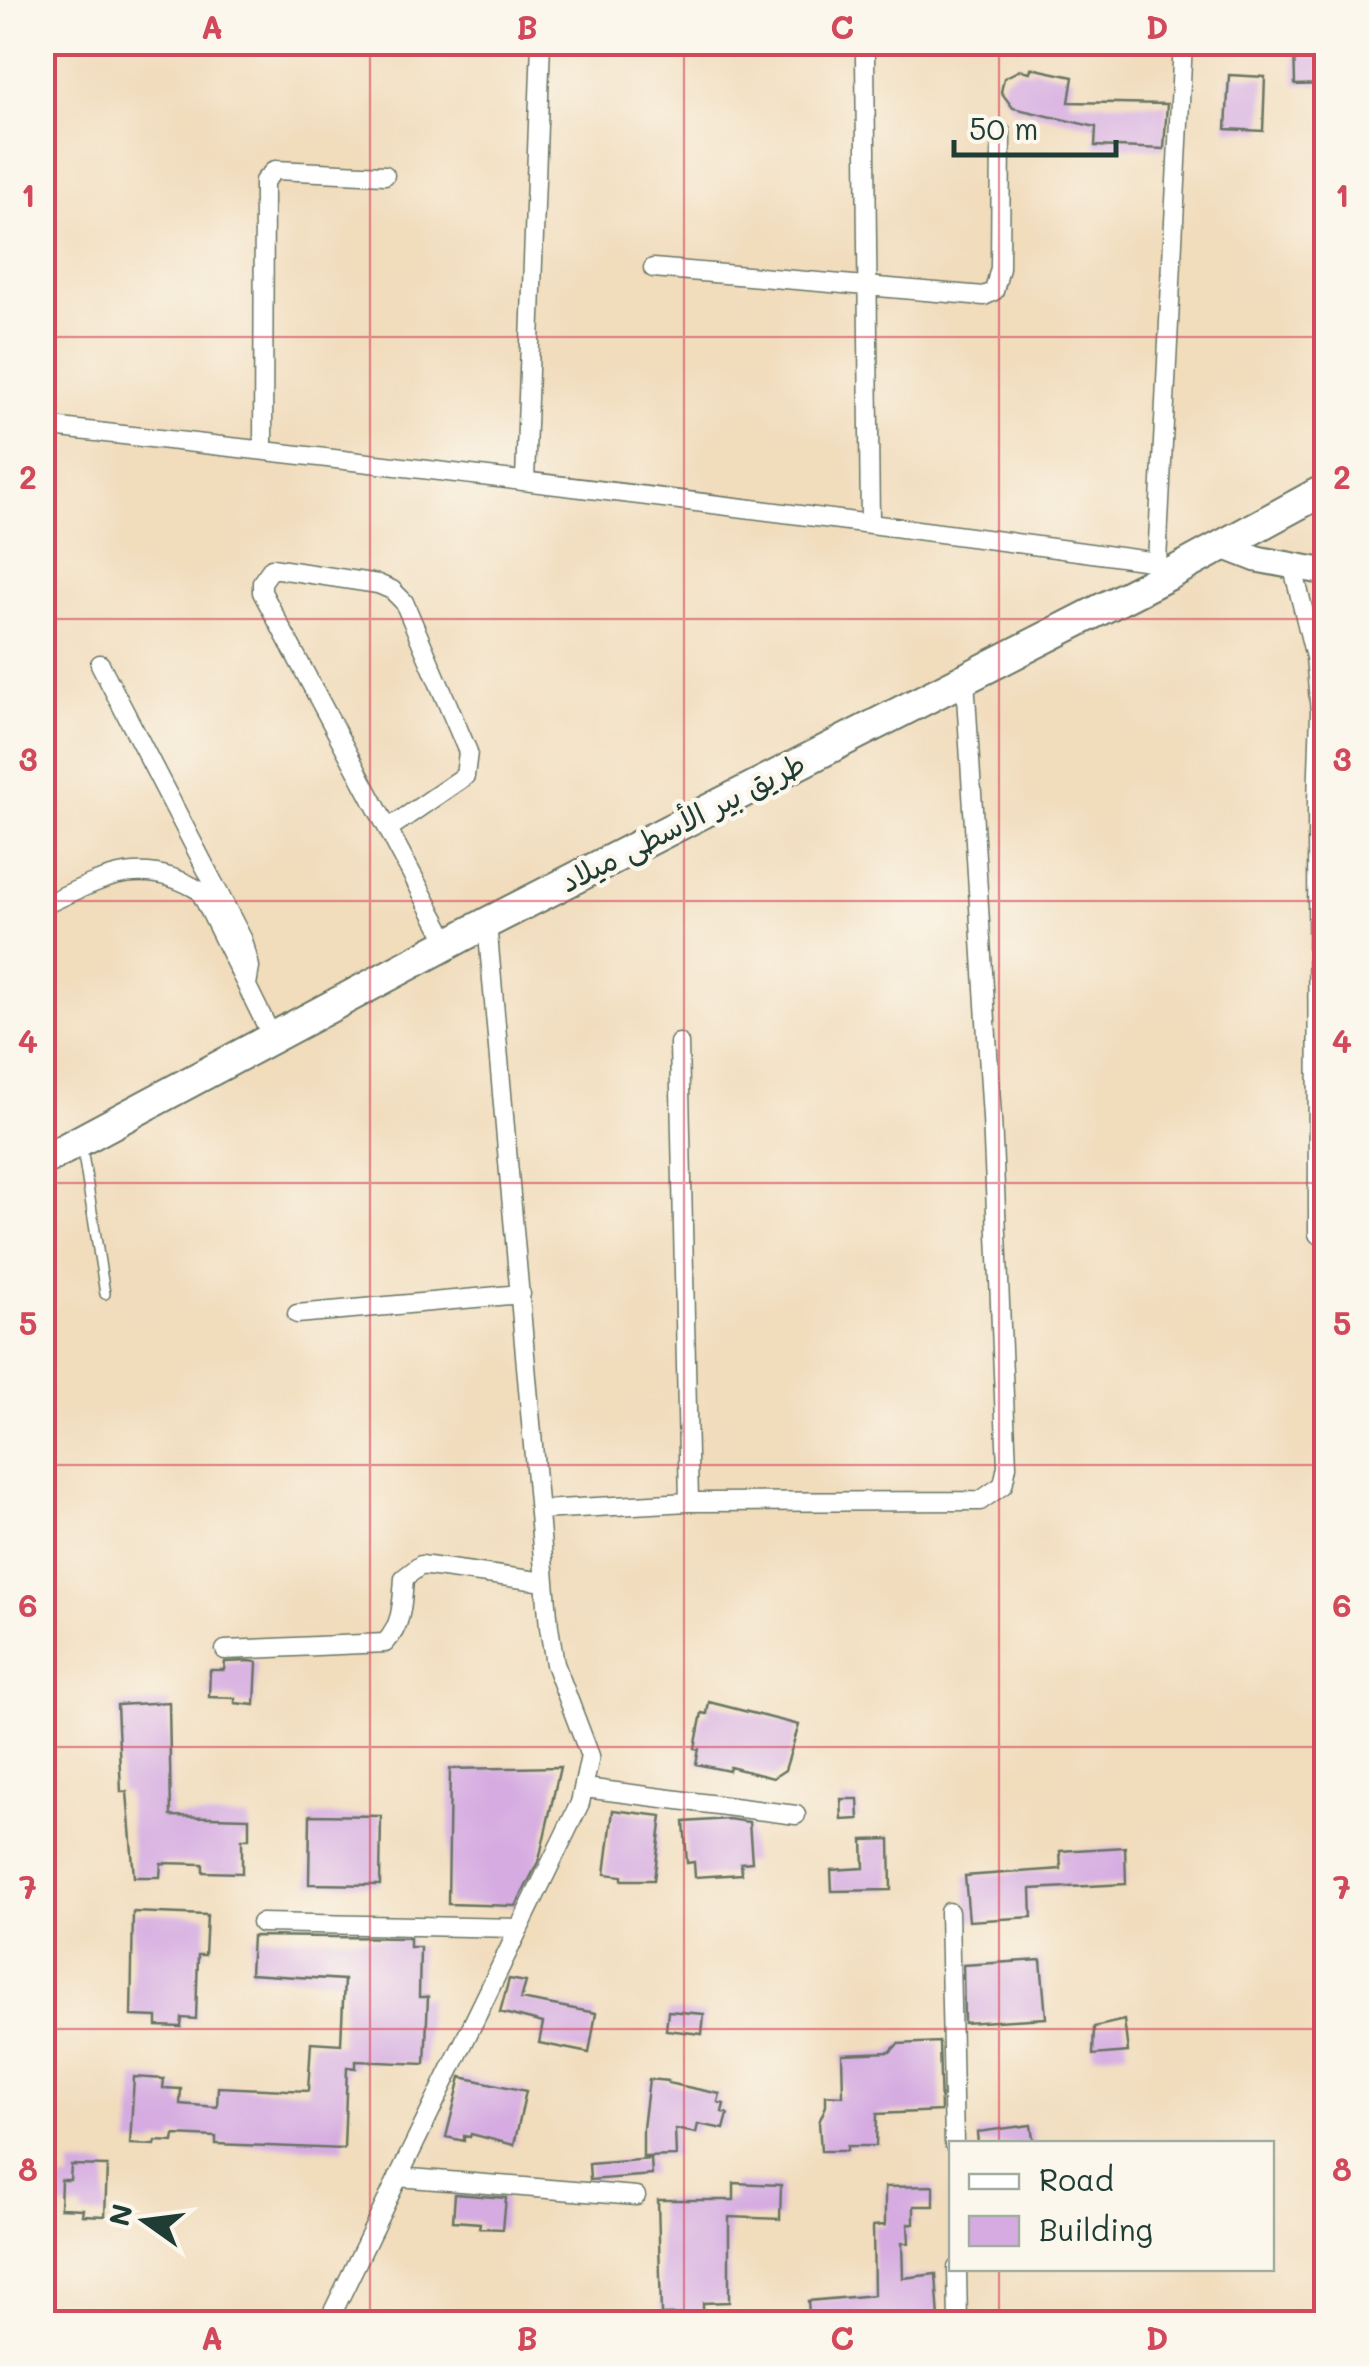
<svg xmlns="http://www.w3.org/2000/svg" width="1369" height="2366" font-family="Mali,'Playpen Sans Arabic',sans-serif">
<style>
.building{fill:#d5abe1}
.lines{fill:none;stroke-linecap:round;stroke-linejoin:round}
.lane-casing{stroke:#687564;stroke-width:12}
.street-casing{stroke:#687564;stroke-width:21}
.secondary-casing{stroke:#687564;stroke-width:29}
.primary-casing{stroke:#687564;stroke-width:34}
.lane{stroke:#fff;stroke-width:9}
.street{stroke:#fff;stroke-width:18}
.secondary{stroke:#fff;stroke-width:25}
.primary{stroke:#fff;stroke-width:30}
.grid{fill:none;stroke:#d1495b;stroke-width:2.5;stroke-opacity:0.55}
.labels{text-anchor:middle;stroke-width:9;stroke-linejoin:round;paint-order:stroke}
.street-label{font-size:30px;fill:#1f3d34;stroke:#fbf7ec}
.neatline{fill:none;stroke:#d1495b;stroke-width:4}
.grid-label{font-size:32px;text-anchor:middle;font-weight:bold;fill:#d1495b}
</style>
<rect width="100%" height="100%" fill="#fbf7ec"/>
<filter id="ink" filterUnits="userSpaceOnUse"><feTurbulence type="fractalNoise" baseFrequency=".01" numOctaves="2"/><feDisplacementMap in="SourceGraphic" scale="20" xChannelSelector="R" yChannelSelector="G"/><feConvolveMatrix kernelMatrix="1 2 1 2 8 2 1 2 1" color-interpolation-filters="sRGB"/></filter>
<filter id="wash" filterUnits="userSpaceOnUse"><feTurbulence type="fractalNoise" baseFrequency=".0048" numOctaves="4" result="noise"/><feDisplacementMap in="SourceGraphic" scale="40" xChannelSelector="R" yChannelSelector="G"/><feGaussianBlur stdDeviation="2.25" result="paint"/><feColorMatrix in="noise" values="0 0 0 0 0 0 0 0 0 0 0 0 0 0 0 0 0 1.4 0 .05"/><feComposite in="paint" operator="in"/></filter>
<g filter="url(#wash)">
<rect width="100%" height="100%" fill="#f1dcbc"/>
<g id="blocks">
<path class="building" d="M1294,42H1326V84L1295,85Z
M1031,68L1073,77L1069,102L1167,104L1164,149L1095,146L1096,127L1013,108L1001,92L1004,78L1020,70L1030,72Z
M1229,75L1265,77L1263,131L1226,129Z
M249,1661L257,1662L255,1705L235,1703V1698L209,1697L210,1670H224L225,1662Z
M169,1702L171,1816L249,1818V1839H242V1873L203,1872V1864L161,1863L160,1877H134L127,1792H121L117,1705Z
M709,1702L799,1725L785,1770L773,1778L730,1767L729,1771L696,1764L699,1749L695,1748L702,1713L707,1714Z
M560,1767L539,1860L516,1906L448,1904L450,1769Z
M841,1799H858L859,1819L842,1820Z
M613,1810L662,1816L654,1880H622V1876L605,1874Z
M310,1815L381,1816L380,1885L309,1884Z
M728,1819L749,1822L752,1862L741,1863L742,1874L695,1877L694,1862L687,1863L684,1822Z
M890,1839L891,1890L832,1891L831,1870L864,1868L863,1840Z
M1125,1847L1126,1884L1031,1889L1032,1917L969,1921L965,1876L1061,1869L1060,1851Z
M133,1912L207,1915L205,1955H198L196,2019L182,2018L181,2027L157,2026V2017L131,2016Z
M252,1936L410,1938V1947H420L419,1997H428L425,2064L356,2061V2068L347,2067L344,2149L216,2144V2137L174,2135L173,2142L156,2141L155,2145L130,2144L134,2077L164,2079L163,2088L181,2089L180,2104L217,2107L218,2087L308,2091L311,2042L341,2044L344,1980L250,1974Z
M1041,1960L1046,2018L964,2023L963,1965Z
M509,1979L526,1982L521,1999L596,2013L589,2053L539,2043L543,2023L500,2012Z
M668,2011L704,2014L702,2034L666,2030Z
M1124,2020L1128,2052L1093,2055L1094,2027Z
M939,2042L941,2111L877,2114L876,2146H847V2151H821L819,2122L826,2106V2095L843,2096L842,2054L890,2052L898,2044Z
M461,2077L526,2091L514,2145L471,2134L470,2137L464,2136V2141L446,2137Z
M649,2079L668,2081V2083L720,2094L718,2102L724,2104L722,2112L728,2114L724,2129L698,2124L696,2133L675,2129L676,2156L643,2157V2128Z
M1031,2125L1034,2144H978L977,2132Z
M651,2159L652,2175L590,2180L589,2164Z
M71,2165L107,2166L105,2216L82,2215L83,2209L60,2208L61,2180H70Z
M734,2183L781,2185L780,2219L729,2217V2302L703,2303V2314L661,2315L658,2200H734Z
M934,2186V2206H914V2224H908L909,2243H902L903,2278L936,2274L939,2319L810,2324L808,2301L874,2295L873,2226L885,2225V2187Z
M455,2194L506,2198L503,2229L479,2228L480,2223L453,2221Z"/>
</g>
</g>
<g filter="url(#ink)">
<use href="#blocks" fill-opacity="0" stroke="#687564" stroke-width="2.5"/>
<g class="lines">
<g class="lane-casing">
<path id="lane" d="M82,1148L105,1294"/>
</g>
<g class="street-casing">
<path id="street" d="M865,57L870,523
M653,268L984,296L994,291L1000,268L1001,132
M42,426C415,467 786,511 1157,562L1170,574
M263,450L264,181L275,170L385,175
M525,480L541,42
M1157,562L1183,42
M1293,568L1315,657L1320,712L1317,801L1318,1234
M100,664L243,940L250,967L247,985
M388,829L465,776L468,752L404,602L392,590L378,584L272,568L262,582V592L449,944
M42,906C99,880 141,854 200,891L273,1039
M679,1043L689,1502
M297,1314L521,1294
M540,1510L689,1502L980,1501L1003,1485L1007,1466L992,1118L965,679
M225,1650L385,1643C403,1624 402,1602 404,1578L421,1565L545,1582
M585,1788L796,1815
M42,1815L43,1865
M949,1912L954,2144
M261,1923L519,1928
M398,2177L636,2196
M957,2268L958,2324
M327,2324L580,1803L590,1756L555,1664L549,1627L487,923"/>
</g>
<g class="secondary-casing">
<path id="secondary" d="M1221,545L1257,559L1326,572"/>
</g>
<g class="primary-casing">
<path id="primary" d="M42,1161L487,923L1170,574L1326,489"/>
</g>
<use href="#lane" class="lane"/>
<use href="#street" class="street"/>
<use href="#secondary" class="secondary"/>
<use href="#primary" class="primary"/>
</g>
</g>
<path class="grid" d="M370,42V2324M684,42V2324M999,42V2144M42,337H1326M42,619H1326M42,901H1326M42,1183H1326M42,1465H1326M42,1747H1326M42,2029H1326M999,2268V2324"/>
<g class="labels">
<g class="street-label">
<text transform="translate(683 823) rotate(-27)" y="10">طريق بير الأسطى ميلاد</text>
</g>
</g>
<rect width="1369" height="2366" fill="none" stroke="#fbf7ec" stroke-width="110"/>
<rect x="949" y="2141" width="325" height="130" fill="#fbf7ec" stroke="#a3ada2" stroke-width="2.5"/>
<rect x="969" y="2174" width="50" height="15" fill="#ffffff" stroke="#a3ada2" stroke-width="2.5"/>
<text x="1039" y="2191" font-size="30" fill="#1f3d34">Road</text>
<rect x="969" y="2216" width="50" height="30" fill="#d5abe1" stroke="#a3ada2" stroke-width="2.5"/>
<text x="1039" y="2241" font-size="30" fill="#1f3d34">Building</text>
<g transform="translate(145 2221) rotate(284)" stroke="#fbf7ec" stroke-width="8" paint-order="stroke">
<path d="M0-8L18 38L0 25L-18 38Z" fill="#1f3d34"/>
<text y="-15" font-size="28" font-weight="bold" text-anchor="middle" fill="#1f3d34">N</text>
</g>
<path d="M954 140v15h162v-15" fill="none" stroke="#1f3d34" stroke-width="5"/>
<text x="969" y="140" font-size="30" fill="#1f3d34" stroke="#fbf7ec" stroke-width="8" paint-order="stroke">50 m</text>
<rect x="55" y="55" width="1259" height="2256" class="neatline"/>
<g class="grid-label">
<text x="212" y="39">A</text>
<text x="527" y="39">B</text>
<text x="842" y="39">C</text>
<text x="1157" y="39">D</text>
<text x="28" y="207">1</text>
<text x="1342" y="207">1</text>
<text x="28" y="489">2</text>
<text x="1342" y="489">2</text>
<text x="28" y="771">3</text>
<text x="1342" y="771">3</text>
<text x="28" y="1053">4</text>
<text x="1342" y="1053">4</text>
<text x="28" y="1335">5</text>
<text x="1342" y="1335">5</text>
<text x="28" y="1617">6</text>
<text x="1342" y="1617">6</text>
<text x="28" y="1899">7</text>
<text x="1342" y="1899">7</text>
<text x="28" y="2181">8</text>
<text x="1342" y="2181">8</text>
<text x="212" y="2350">A</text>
<text x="527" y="2350">B</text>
<text x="842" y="2350">C</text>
<text x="1157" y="2350">D</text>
</g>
</svg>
